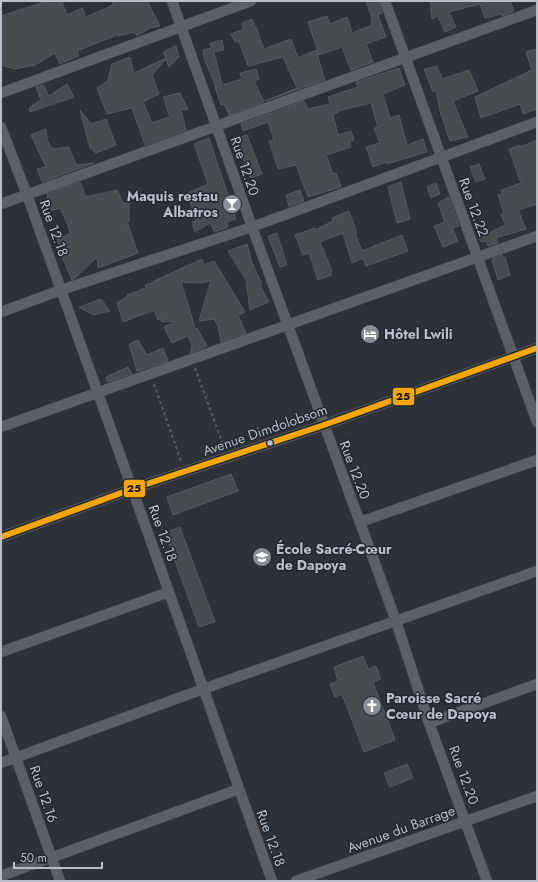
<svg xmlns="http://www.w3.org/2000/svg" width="538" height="882" font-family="Jost,sans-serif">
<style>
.building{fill:#474c51;stroke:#555a5f}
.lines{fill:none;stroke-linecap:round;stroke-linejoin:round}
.minor-casing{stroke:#4a4e53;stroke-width:11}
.path{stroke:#5a5f63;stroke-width:2;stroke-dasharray:3 3;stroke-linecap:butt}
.minor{stroke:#5c6066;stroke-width:10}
.bus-1-casing{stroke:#202932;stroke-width:9}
.bus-1{stroke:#f7a600;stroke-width:6}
.bus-dot{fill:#b8bfc8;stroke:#202932;stroke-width:1.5}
.labels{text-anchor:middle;stroke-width:3;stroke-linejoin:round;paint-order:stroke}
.street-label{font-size:14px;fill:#b8bfc8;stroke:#202932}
.poi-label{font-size:14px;font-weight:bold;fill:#b8bfc8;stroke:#202932;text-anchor:start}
.line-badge{stroke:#202932;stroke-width:1.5}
.pale-badge-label{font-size:11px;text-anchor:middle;font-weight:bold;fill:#111}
</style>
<rect width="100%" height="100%" fill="#2d3238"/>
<path class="building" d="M53,1L62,2L67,15L82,8L86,17L113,5L112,1H147L160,26L150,28L137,36L135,32L118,36L119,34L77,51L79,56L60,64L55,53L35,65L15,69L1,65V16L41,3Z
M366,1H379L382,13L378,15L386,37L366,44L373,62L351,70L342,47L319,55L308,22L327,16L330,24L347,17L352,33L372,25L371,15Z
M436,1H480L481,4L490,1H510L514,11L502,16L501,14L485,18L480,4L449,12L456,27L445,32L438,16L432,19L430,3Z
M252,19L255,27H256L264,49L291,39L298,58L316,50L325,80L265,101L297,88L283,57L248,66L239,41L235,42L231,34L244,29L242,23Z
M222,40L224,50L214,52L222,85L242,79L240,73L256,69L259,79L254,81L264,102L229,115L224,104L221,105L215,87H216L204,58L203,50L212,48L210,43Z
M176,46L179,57L169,67L166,59L152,75L159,94L143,102L152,123L170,117L163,97L180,93L188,109L181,110L186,130L145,145L132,108L107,114L97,88L108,81L112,64L130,57L134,73L166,58L163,52Z
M537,49V109L523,114L520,104L481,118L475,97L532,70L526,52Z
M437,66L442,79L469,70L478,91L453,101L468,137L450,141L440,111L436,90L433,92L424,69Z
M399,68L405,85L383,94L390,118L399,115L407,145L423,139L427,152L387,164V162L373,167L366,147L380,143L374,128L378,127L371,103L338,111V113L333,114L338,135L351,131L354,140L350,141L351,147L326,155L333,174L336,173L341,187L308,197L296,165L278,169L269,141L274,140L268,122L243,131L241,124L304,101L308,109L330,104L328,97L358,87L356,82Z
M67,84L74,97L30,112L29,108L41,100L36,87L43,85L49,96Z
M80,110L91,124L106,119L116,145L96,153L90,148Z
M46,129L47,140L52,149L69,147L76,165L94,163L42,182L37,169L46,167L31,135Z
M247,135L262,174L250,178L246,164L234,139Z
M209,138L236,219L227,222L228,227L215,232L210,223L195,232L192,222L196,221L187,193L208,184L194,144Z
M537,140V204L518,210L526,229L496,238L498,243L488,246L486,241L481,242L479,238L505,225L501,214L504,213L498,195L502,194L501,190L521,183L509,149L520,145V147Z
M479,164L485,179L476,182L470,167Z
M80,182L86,197L117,190L123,203H129V222H127L138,253L98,268L97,257L74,279L72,280L61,254H62L57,239L70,234L68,225L60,208L51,211L46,199L48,198L47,194Z
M401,182L410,219L397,223L388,187Z
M436,183L440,194L431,198L427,187Z
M300,190L304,201L289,206L286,195Z
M449,197L459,226L452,228L458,241L443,247L434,226L445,222L438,203Z
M349,211L357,233H355L362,251L402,235L408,251L366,266L363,258L352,263L343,233L320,242L332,271L330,272L332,275L318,280L309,253L303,255L295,235L315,228V230L333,221L332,218Z
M277,233L287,265L280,267L268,236Z
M247,244L252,263L262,284L260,285L269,302L250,310L246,280L228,251Z
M502,255L503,258L505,257L510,275L498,280L492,260H494L493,258Z
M202,259L204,265L214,261L245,312L238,315L246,333L221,342L218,326L214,319L199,321L211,280L202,283L181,282L196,331L197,328L207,346L190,353L192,346L188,336L172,343L164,327L175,321L162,322L160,319L158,320L154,310L123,322L117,303L128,296L127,295L146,288L145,285L159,281H154Z
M101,299L110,311L93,315L79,307Z
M138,340L147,355L163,348L168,361L137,371L129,344Z
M128,367L132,374L107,382L106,377Z
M231,474L238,491L173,515L167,497Z
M180,527L215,622L199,627L165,533Z
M363,656L368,669L376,666L381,679L373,682L395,740L364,752L342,694L335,697L330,684L338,681L334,667Z
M407,764L413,778L390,787L384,773Z"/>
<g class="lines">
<g class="minor-casing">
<path id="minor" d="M172,1L252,227L396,621L429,723L487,881
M385,1L537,422
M1,93L251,1
M1,127L27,195L98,393L272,881
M1,204L537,10
M1,312L61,290L252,227L537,122
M1,427L537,236
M360,522L537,460
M1,537L132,489L324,425L537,348
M1,652L169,592
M1,716L60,881
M429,723L537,684
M1,763L203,689L537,571
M1,876L239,789
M296,881L537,796"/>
</g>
<path class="path" d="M195,368L224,447
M154,384L181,461"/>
<use href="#minor" class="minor"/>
<g class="bus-1-casing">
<path id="bus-1" d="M1,537L132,489L324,425L537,348"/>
</g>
<use href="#bus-1" class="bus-1"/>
</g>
<defs>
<g id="bar-disc" transform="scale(1)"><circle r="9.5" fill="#878e96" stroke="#202932"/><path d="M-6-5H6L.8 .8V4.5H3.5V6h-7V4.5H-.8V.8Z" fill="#fff"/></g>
<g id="hotel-disc" transform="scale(1)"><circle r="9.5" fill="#878e96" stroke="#202932"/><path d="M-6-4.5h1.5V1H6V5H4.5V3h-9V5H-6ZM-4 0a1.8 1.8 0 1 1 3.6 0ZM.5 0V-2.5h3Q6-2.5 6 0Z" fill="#fff"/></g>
<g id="school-disc" transform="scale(1)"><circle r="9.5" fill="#878e96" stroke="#202932"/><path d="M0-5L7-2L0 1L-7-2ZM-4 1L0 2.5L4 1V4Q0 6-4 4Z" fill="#fff"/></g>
<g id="church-disc" transform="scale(1)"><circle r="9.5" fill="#878e96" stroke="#202932"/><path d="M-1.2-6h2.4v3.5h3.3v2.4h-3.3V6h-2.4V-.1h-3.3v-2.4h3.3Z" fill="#fff"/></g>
</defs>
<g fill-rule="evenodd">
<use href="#bar-disc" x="232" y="204"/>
<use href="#hotel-disc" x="370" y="334"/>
<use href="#school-disc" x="262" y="557"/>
<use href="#church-disc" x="372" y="706"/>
</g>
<circle class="bus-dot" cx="270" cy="443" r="3.5"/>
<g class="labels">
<g class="street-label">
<text transform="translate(245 166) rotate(71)" y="5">Rue 12.20</text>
<text transform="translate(474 207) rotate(70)" y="5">Rue 12.22</text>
<text transform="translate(54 228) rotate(70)" y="5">Rue 12.18</text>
<text transform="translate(265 430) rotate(-19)" y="5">Avenue Dimdolobsom</text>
<text transform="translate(355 470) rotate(69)" y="5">Rue 12.20</text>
<text transform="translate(163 533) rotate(70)" y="5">Rue 12.18</text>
<text transform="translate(464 775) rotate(70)" y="5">Rue 12.20</text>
<text transform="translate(44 794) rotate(71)" y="5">Rue 12.16</text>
<text transform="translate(401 829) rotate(-20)" y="5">Avenue du Barrage</text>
<text transform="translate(271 838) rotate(70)" y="5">Rue 12.18</text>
</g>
<g class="poi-label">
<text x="218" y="201" text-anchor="end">Maquis restau<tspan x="218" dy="16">Albatros</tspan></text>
<text x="384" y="339">Hôtel Lwili</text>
<text x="276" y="554">École Sacré-Cœur<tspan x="276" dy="16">de Dapoya</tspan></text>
<text x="386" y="703">Paroisse Sacré<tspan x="386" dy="16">Cœur de Dapoya</tspan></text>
</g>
</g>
<g class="line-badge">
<rect x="392" y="387" width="23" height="19" rx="4" fill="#f7a600"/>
<rect x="123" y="479" width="23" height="19" rx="4" fill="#f7a600"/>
</g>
<g class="pale-badge-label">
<text x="403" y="400">25</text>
<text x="134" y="492">25</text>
</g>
<rect width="538" height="882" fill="none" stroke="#b8bfc8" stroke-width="4"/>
<path d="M14 862v6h88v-6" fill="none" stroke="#b8bfc8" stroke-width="2"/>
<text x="20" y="862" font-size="12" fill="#b8bfc8" stroke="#202932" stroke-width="3" paint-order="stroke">50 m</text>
</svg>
